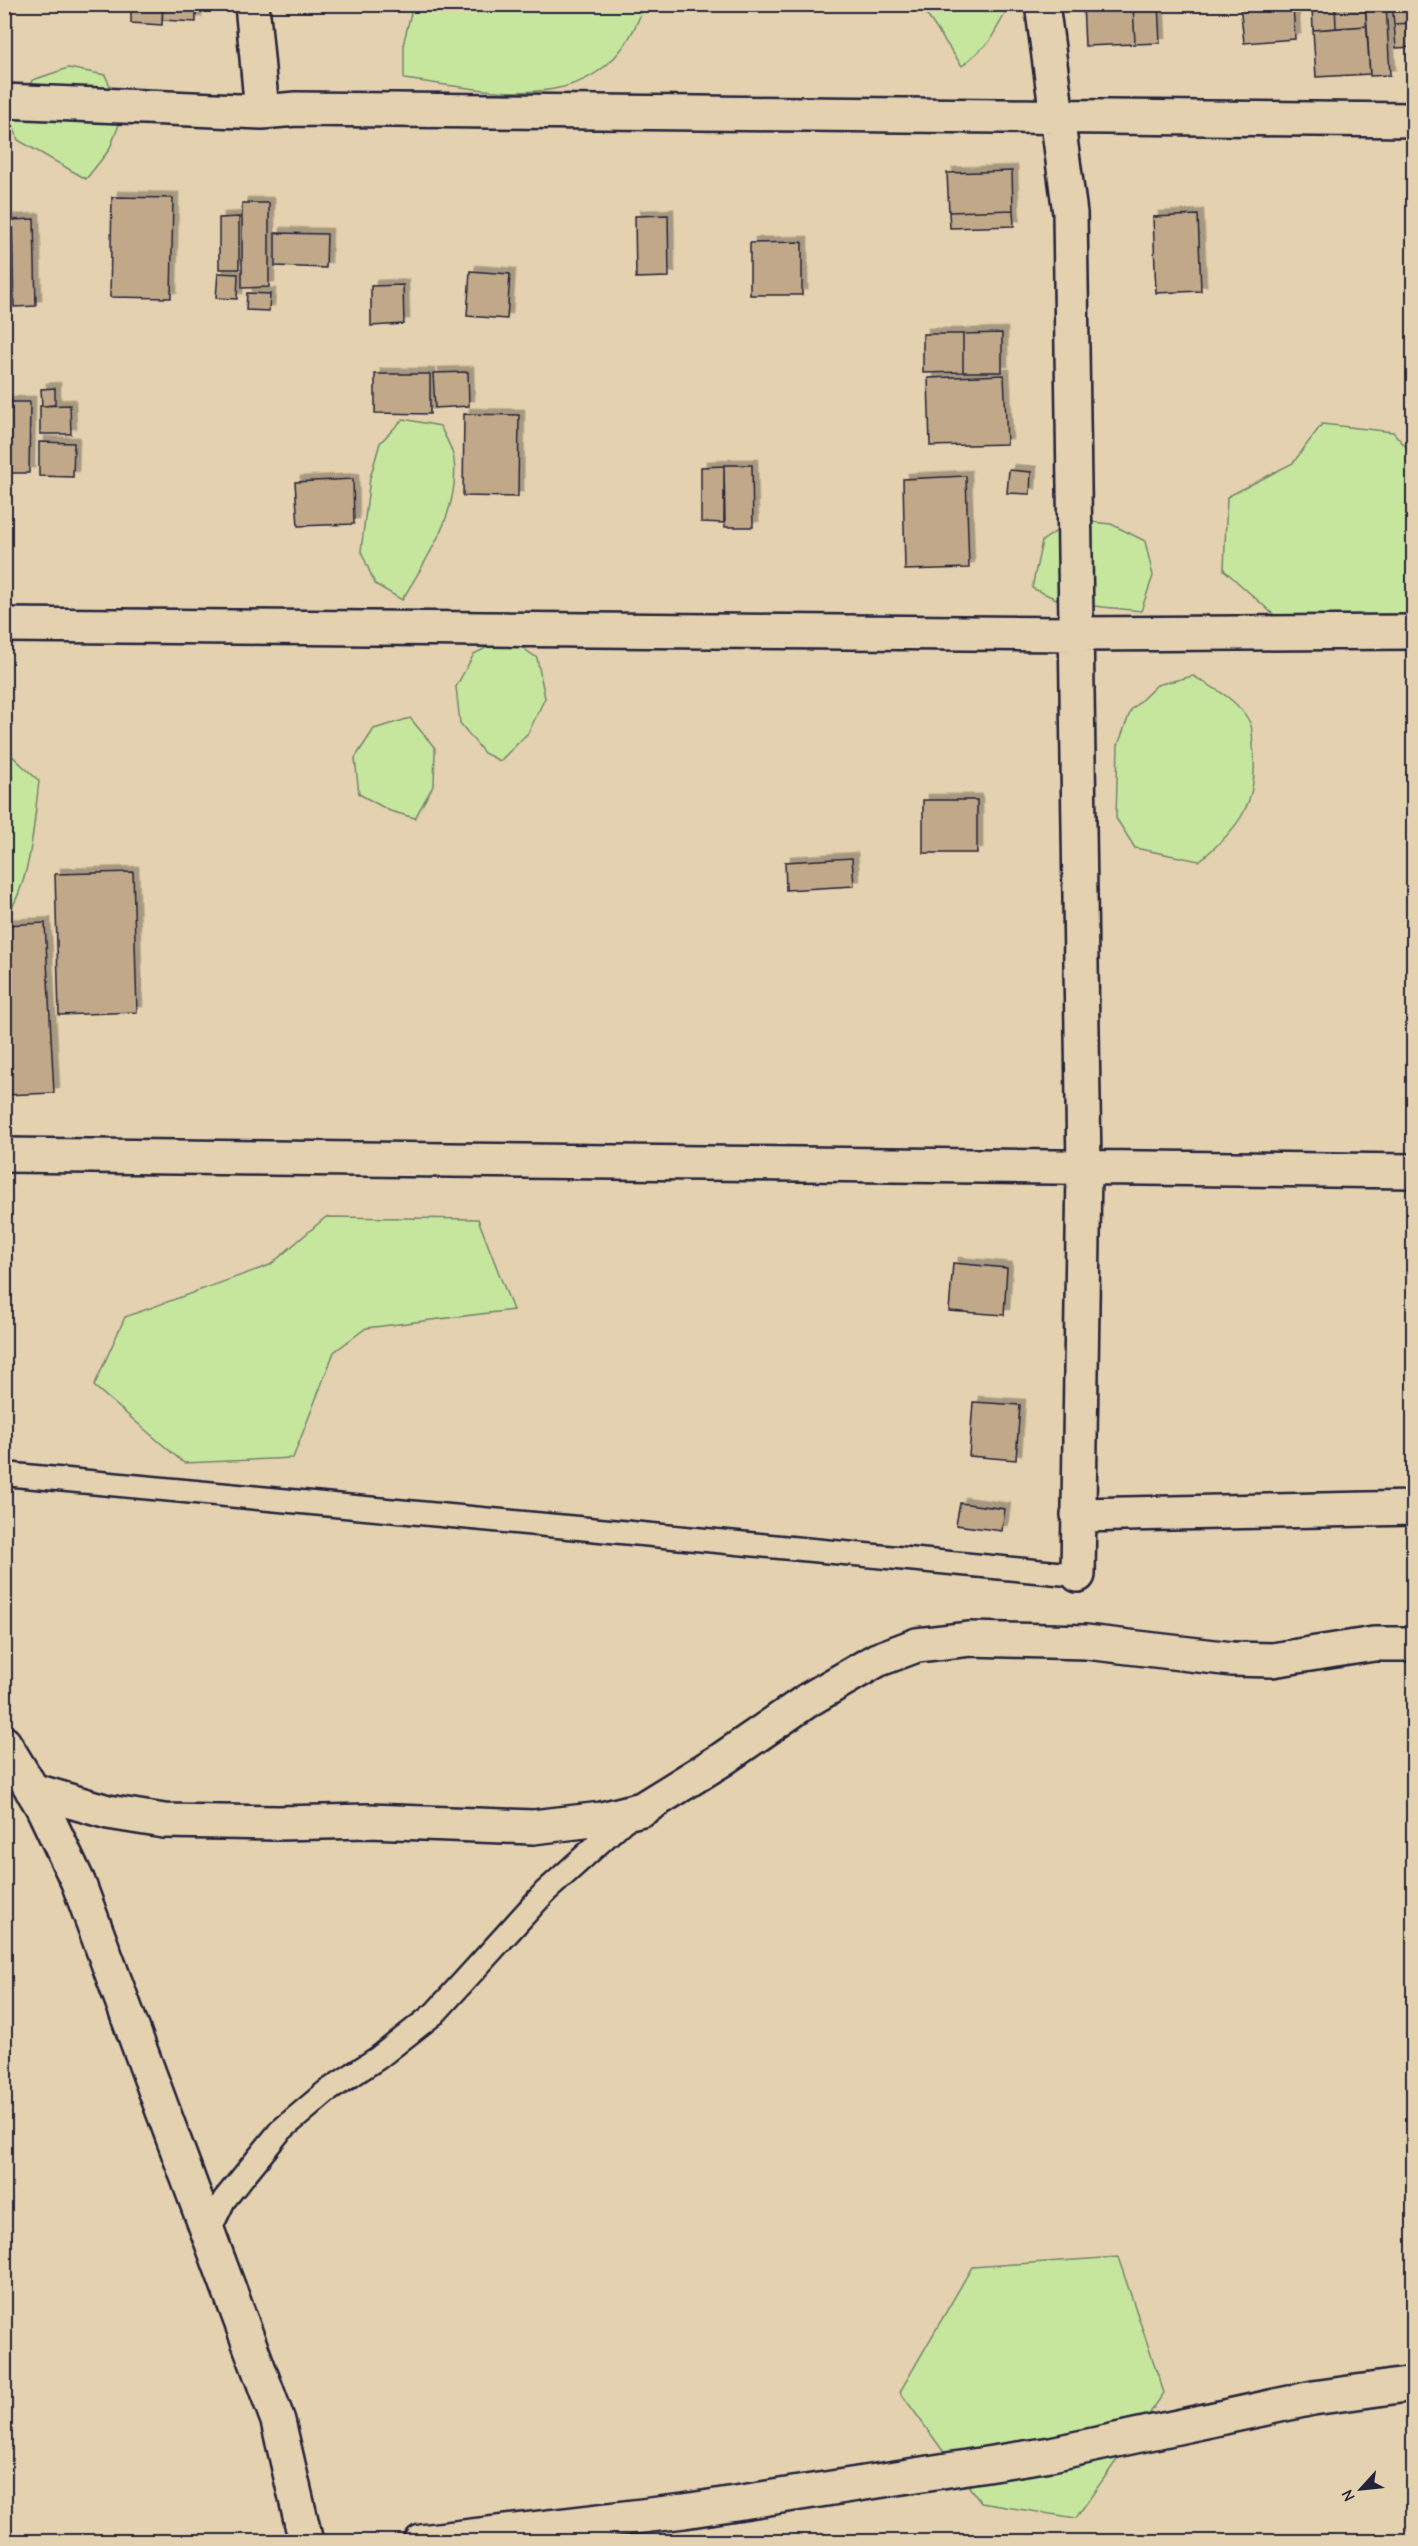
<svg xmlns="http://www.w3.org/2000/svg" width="1418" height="2546" font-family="'Comic Neue',sans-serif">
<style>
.green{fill:#c6e69e;stroke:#74846c;stroke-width:1.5}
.building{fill:#c0a888;stroke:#22223b;stroke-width:1.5;filter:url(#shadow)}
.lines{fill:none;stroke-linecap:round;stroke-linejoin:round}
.lane-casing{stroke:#22223b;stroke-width:27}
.street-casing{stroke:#22223b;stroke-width:38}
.lane{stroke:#e4d1af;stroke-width:22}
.street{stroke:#e4d1af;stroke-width:33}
</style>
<defs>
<filter id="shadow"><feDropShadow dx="5.5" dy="-5.5" stdDeviation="0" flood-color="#0004"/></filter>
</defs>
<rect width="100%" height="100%" fill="#e4d1af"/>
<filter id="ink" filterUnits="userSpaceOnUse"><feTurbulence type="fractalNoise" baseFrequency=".0167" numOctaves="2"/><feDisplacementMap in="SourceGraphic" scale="12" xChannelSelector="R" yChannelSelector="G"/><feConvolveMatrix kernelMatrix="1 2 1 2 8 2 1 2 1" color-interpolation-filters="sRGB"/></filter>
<g filter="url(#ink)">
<path class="green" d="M413,5V4L644,5C605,122 498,91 404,79V41Z
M920,5H1010L989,42L962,66Z
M68,68L105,75L123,115L109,150L86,179L18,140L8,107L33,80Z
M403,419L440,426C445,436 453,449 454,460C460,512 427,558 402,600L375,584L361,551L370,478L380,443Z
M1322,424L1393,432L1413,455V635L1284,624L1224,570L1227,497L1293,463Z
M1073,520L1111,524L1145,541L1153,576L1141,611L1065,603L1032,588L1042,541Z
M507,637L537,658L545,698L528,733L500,761L484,753L460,723L456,687L474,654Z
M1193,676C1214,688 1239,700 1250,723C1253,729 1252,739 1253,746C1260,801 1240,828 1199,861L1135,848L1116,818L1118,745L1131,710L1157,685Z
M410,718L435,748L434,784L415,818L390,811L359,794L355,758L374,729Z
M5,753L10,754L39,781C33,829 32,879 5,920Z
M326,1217L478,1219L513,1310L366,1328L334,1352L293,1458L184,1463L94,1386L125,1317L270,1265Z
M1118,2257L1164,2393L1076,2518L981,2503L900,2392L972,2267Z"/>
<path class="building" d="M77,4H131V8L77,10Z
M131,4H163L162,25L131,23Z
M163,4H196V22L162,20Z
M1083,4H1133L1135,44L1085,46Z
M1133,4H1158L1160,43L1135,44Z
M1240,4H1293L1295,39L1244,43Z
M1312,4H1335L1336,28L1313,30Z
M1335,4H1365L1367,26L1336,28Z
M1365,4H1386L1390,75L1370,76Z
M1392,4H1414V23L1394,24Z
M1414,23V47L1396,48L1394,24Z
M1367,26L1370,74L1316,77L1313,30Z
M1012,171L1013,210L949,212L947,173Z
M112,197L173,198L171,298L110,297Z
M242,203H269V287L242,288Z
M1013,210L1014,226L950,228L949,212Z
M668,215L669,277L636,278L635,216Z
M1198,215L1201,291L1156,293L1153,217Z
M239,217V269H219V218Z
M34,219L36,306L14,307L12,220Z
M4,220H12L13,261H4Z
M275,233L327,234L326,268L275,266Z
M1410,235H1414V340Z
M802,242V295H750V243Z
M470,271L510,274L507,319L467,316Z
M218,273L238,274L237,299L216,298Z
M403,285L404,324L371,326V286Z
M247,293L270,294L269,311L246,310Z
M1002,333V372H963V334Z
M923,334H963V372L923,373Z
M468,372L469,406L435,408L433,373Z
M375,374H430V414L375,413Z
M1004,375L1007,444L930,446L928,378Z
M55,388V405L42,406L41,389Z
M4,402H30L29,473H4Z
M70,405L71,434H40V406Z
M464,414L519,415L518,497L463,496Z
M39,442L74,443L73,477L39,476Z
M724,465H752L753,527H725Z
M724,466V523L701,522V467Z
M1009,470L1031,472L1030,494L1007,493Z
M966,476L969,568L905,570L903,479Z
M353,479L354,524L298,526L295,482Z
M923,800H977V853H923Z
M852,858L854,886L786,890L785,862Z
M133,872L137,1012L59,1015L55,874Z
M45,923L54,1093L4,1095V925Z
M953,1263L1007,1268L1004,1315L949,1311Z
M973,1402L1020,1405L1016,1460L969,1456Z
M960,1503L1005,1509L1002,1531L956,1525Z"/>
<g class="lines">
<g class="lane-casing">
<path id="lane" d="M4,1474L1078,1575
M208,2233L224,2200L280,2131L326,2092L378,2058L435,2013L545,1892L629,1816"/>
</g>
<g class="street-casing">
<path id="street" d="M252,4L262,112
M1042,4L1070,213L1084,1169L1078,1575
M4,101L262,112L296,109L1414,120
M4,625L1076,634L1414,632
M4,1155L1414,1171
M1078,1515L1414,1508
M4,1743L42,1806L78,1882L278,2421L306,2542
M32,1790L108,1812L164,1821L278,1823L369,1821L533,1827L602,1819L642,1809L721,1760L808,1700L877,1660L917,1645L970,1639L1086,1642L1232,1659L1272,1660L1374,1644H1414
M421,2542L684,2511L1051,2454L1313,2398L1414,2384"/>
</g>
<use href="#lane" class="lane"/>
<use href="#street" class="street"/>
</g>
</g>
<rect width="1418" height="2546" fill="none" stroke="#e4d1af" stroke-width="24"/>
<rect x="12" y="12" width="1394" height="2522" fill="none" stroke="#22223b" stroke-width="2" filter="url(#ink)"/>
<g transform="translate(1361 2489) rotate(243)" stroke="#e4d1af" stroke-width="4.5" paint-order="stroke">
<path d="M0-4.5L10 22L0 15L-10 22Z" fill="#22223b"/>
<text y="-9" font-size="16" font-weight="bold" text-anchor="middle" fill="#22223b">N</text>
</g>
</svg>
